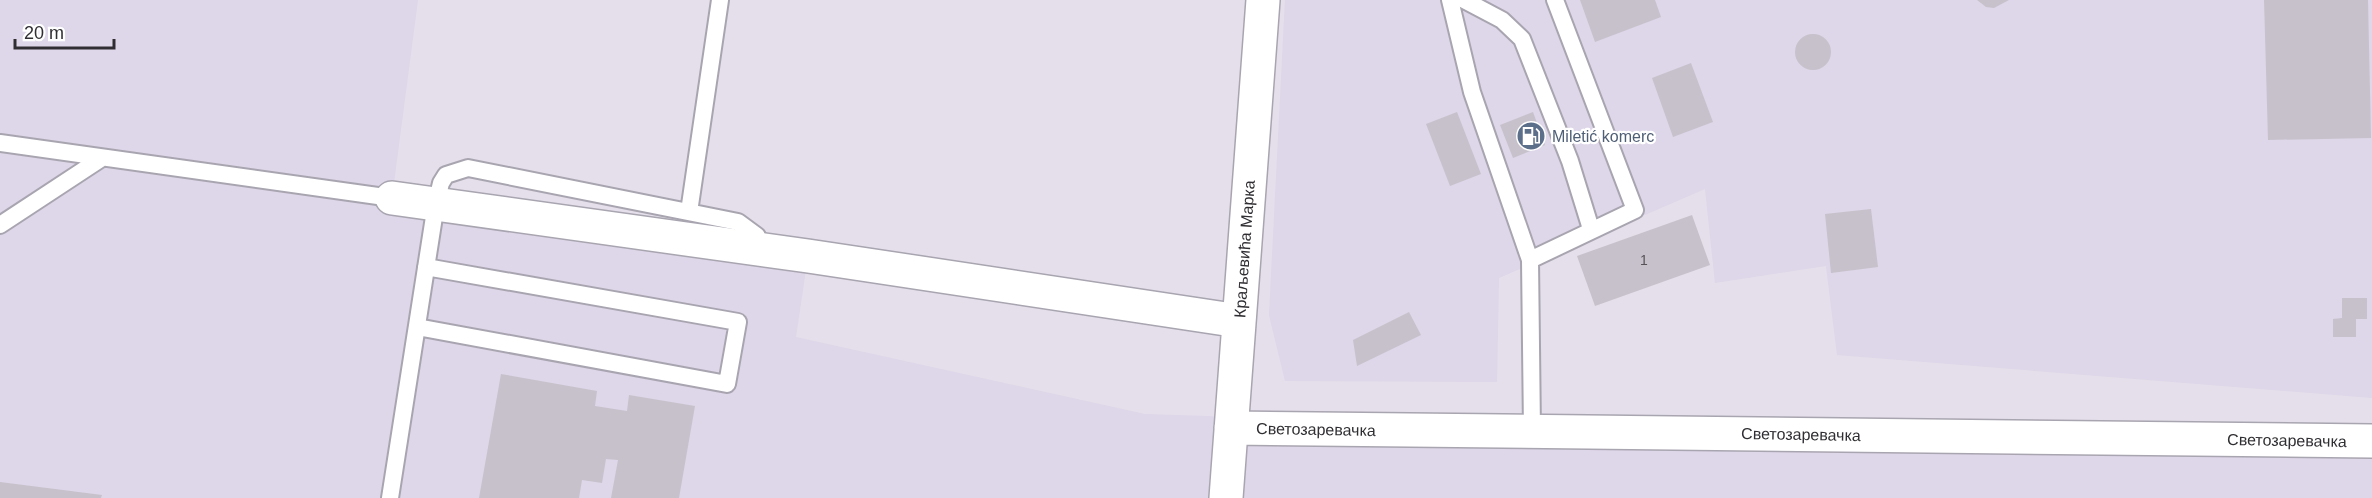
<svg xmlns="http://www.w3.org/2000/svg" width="2372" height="498" font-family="Arial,sans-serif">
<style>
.built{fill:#ded6e9}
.building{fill:#c7c1cb}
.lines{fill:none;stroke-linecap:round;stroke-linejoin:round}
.service-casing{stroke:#a9a5b0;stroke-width:20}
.minor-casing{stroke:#a9a5b0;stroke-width:36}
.service{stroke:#fff;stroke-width:16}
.minor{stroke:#fff;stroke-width:33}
.labels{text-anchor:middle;stroke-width:4.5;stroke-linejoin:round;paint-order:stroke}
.number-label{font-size:14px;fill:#565358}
.service-label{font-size:16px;fill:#4e5e75;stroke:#fff;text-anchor:start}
.street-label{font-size:16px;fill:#302e32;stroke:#fff}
</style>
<rect width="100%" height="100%" fill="#e4dfea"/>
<path class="built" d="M0,0H418L392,198L808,256L796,337L1145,414L2372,456V498H0Z
M1285,0H2372V398L1837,355L1826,266L1715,283L1705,189L1499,278L1497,382L1285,381L1269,315Z"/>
<path class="building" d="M1580,0H1655L1661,17L1595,42Z
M1977,0H2009L1994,8L1986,7Z
M2264,0H2368L2371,138L2268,140Z
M1795 52a18 18 0 1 1 36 0a18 18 0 1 1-36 0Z
M1691,63L1713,122L1673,137L1652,78Z
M1457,112L1481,174L1450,186L1426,124Z
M1533,112L1545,145L1513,158L1500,125Z
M1871,209L1878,267L1831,273L1825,214Z
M1692,215L1710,265L1595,306L1577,256Z
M2342,298H2367V319H2356V337H2333V319L2342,318Z
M1409,312L1421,335L1357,366L1353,340Z
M501,374L597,391L595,406L627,411L629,395L695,406L679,498H611L618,460L606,459L602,483L582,480L579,498H479Z
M0,482L102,495L101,498H0Z"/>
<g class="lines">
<g class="service-casing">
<path id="service" d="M1450,0L1472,92L1530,260L1532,431
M1464,0L1502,20L1522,39L1570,161L1591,229
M0,143L392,198
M689,212L720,0
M0,225L102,158
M1530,260L1635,210L1555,0
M417,327L727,384L738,322L426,267
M390,498L436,204L441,183L446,175L468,168L738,222L757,236L758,249"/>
</g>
<g class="minor-casing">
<path id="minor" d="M392,198L808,256L1239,321
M1231,428L2372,441
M1226,498L1263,0"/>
</g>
<use href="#service" class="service"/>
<use href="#minor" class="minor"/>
</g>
<defs>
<g id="fuel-disc" transform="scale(1.5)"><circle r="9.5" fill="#5c6f8a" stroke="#fff"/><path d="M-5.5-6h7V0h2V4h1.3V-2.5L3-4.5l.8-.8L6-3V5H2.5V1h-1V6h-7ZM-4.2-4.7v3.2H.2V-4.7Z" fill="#fff"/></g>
</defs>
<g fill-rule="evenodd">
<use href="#fuel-disc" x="1531" y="136"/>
</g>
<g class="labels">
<g class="number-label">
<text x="1644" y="265">1</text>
</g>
<g class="service-label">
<text x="1552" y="142">Miletić komerc</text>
</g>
<g class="street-label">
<text transform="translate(1244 249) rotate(-86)" y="6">Краљевића Марка</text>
<text transform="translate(1316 429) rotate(1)" y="6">Светозаревачка</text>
<text transform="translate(1801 434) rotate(1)" y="6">Светозаревачка</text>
<text transform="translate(2287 440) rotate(1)" y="6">Светозаревачка</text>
</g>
</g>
<path d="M15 39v9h99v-9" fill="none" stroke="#302e32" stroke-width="3"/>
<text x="24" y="39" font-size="18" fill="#302e32" stroke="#ffffff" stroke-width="4.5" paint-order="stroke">20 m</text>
</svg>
